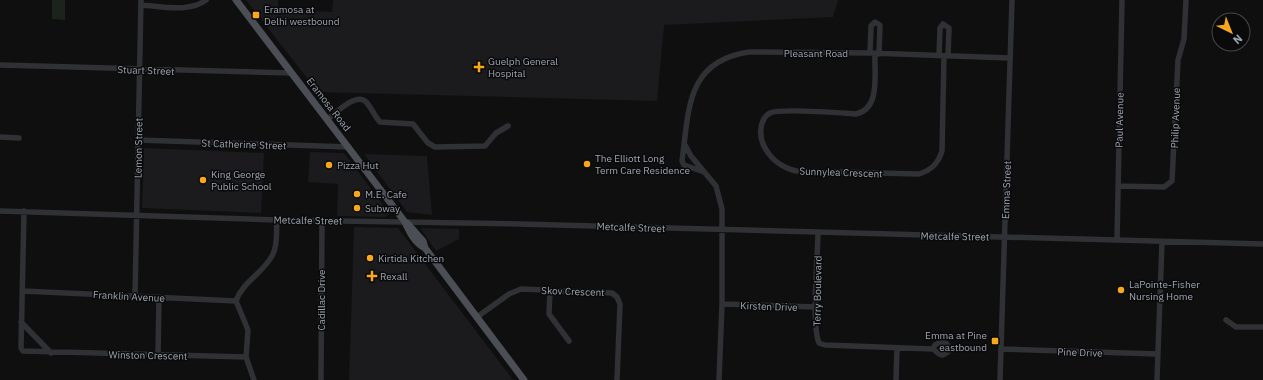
<svg xmlns="http://www.w3.org/2000/svg" width="1263" height="380" font-family="'IBM Plex Sans',sans-serif">
<style>
.built{fill:#1b1b1d}
.green{fill:#1b231c}
.lines{fill:none;stroke-linecap:round;stroke-linejoin:round}
.minor{stroke:#303135;stroke-width:5.5}
.major{stroke:#4b4e54;stroke-width:7}
.poi-dot{fill:#f9a81e;stroke:#0a0a0b;stroke-width:1.5}
.labels{text-anchor:middle;stroke-width:3;stroke-linejoin:round;paint-order:stroke}
.poi-label{font-size:10px;fill:#9fa5b2;stroke:#0a0a0b;text-anchor:start}
.street-label{font-size:10px;fill:#9fa5b2;stroke:#0a0a0b}
</style>
<rect width="100%" height="100%" fill="#0f0f10"/>
<path class="built" d="M246,0H278V9L332,12L333,0H838L833,17L664,25L657,101L318,92Z
M144,148L264,153L261,213L142,208Z
M310,152L344,153L390,214L385,217L337,216L338,184L308,182Z
M364,154L427,156L432,215L407,212Z
M354,227L398,228L513,380H349Z
M420,228L459,229V239L436,251Z"/>
<path class="green" d="M52,0H65V20L52,19Z"/>
<g class="lines">
<path class="minor" d="M141,5C161,6 189,13 206,0
M870,53L871,26L875,22L880,25L879,54
M875,54C874,73 881,109 856,114C841,113 781,108 770,113C759,119 759,136 764,146C771,160 781,167 796,171L919,174C931,170 938,164 942,151L944,56
M939,56L940,28L943,24L949,28L948,56
M0,65L292,73
M328,119C336,113 355,93 365,101C371,106 374,116 380,122L413,124L428,143L435,147L485,146L496,133L508,126
M0,137L19,138
M138,140L349,147
M685,145L691,156L716,186L722,209V304L719,380
M704,172L684,165L682,161C689,110 686,61 749,52L870,53L1010,58
M1118,186L1164,187L1172,181L1178,60L1184,39L1186,0
M0,211L277,220L519,224L1263,244
M24,211L21,348L23,351L246,357
M818,232C818,256 811,324 819,343L825,345L933,349L939,354L943,355L948,352L949,348L946,343L940,342L935,345L933,349
M1117,240L1122,0
M550,290L549,314L569,341
M23,291L236,301
M135,296L141,0
M722,304L816,307
M477,317L509,294L521,289L612,293L617,297L620,304L617,380
M1226,320L1236,327H1263
M21,322L51,353
M1001,349L1158,354
M158,355L159,298
M254,380L246,357L248,330L236,301C242,282 265,272 273,254C278,244 276,231 277,220
M321,380L322,221
M896,380L897,348
M1000,380L1012,0
M1157,380L1162,242"/>
<path class="major" d="M236,0L405,222C410,233 415,243 425,248L524,380
M407,223L423,241L425,248"/>
</g>
<g class="poi-dot">
<rect x="252" y="11" width="8" height="8" rx="2"/>
<path d="M477 61h4v4h4v4h-4v4h-4v-4h-4v-4h4z"/>
<circle cx="587" cy="164" r="4"/>
<circle cx="329" cy="165" r="4"/>
<circle cx="203" cy="180" r="4"/>
<circle cx="357" cy="194" r="4"/>
<circle cx="357" cy="208" r="4"/>
<circle cx="370" cy="258" r="4"/>
<path d="M370 270h4v4h4v4h-4v4h-4v-4h-4v-4h4z"/>
<circle cx="1121" cy="290" r="4"/>
<rect x="991" y="337" width="8" height="8" rx="2"/>
</g>
<g class="labels">
<g class="poi-label">
<text x="264" y="13">Eramosa at<tspan x="264" dy="12">Delhi westbound</tspan></text>
<text x="488" y="65">Guelph General<tspan x="488" dy="12">Hospital</tspan></text>
<text x="595" y="162">The Elliott Long<tspan x="595" dy="12">Term Care Residence</tspan></text>
<text x="337" y="169">Pizza Hut</text>
<text x="211" y="178">King George<tspan x="211" dy="12">Public School</tspan></text>
<text x="365" y="198">M.E. Cafe</text>
<text x="365" y="212">Subway</text>
<text x="378" y="262">Kirtida Kitchen</text>
<text x="380" y="280">Rexall</text>
<text x="1129" y="288">LaPointe-Fisher<tspan x="1129" dy="12">Nursing Home</tspan></text>
<text x="987" y="339" text-anchor="end">Emma at Pine<tspan x="987" dy="12">eastbound</tspan></text>
</g>
<g class="street-label">
<text x="816" y="57">Pleasant Road</text>
<text transform="translate(146 70) rotate(2)" y="4">Stuart Street</text>
<text transform="translate(329 104) rotate(52)" y="4">Eramosa Road</text>
<text transform="translate(1175 118) rotate(-88)" y="4">Philip Avenue</text>
<text transform="translate(1119 120) rotate(-89)" y="4">Paul Avenue</text>
<text transform="translate(244 144) rotate(2)" y="4">St Catherine Street</text>
<text transform="translate(138 148) rotate(-89)" y="4">Lemon Street</text>
<text transform="translate(841 172) rotate(2)" y="4">Sunnylea Crescent</text>
<text transform="translate(1006 190) rotate(-88)" y="4">Emma Street</text>
<text transform="translate(308 220) rotate(1)" y="4">Metcalfe Street</text>
<text transform="translate(631 227) rotate(2)" y="4">Metcalfe Street</text>
<text transform="translate(955 236) rotate(1)" y="4">Metcalfe Street</text>
<text transform="translate(573 291) rotate(2)" y="4">Skov Crescent</text>
<text transform="translate(817 291) rotate(-89)" y="4">Terry Boulevard</text>
<text transform="translate(129 296) rotate(3)" y="4">Franklin Avenue</text>
<text transform="translate(321 300) rotate(-90)" y="4">Cadillac Drive</text>
<text transform="translate(769 306) rotate(2)" y="4">Kirsten Drive</text>
<text transform="translate(1080 352) rotate(2)" y="4">Pine Drive</text>
<text transform="translate(148 355) rotate(1)" y="4">Winston Crescent</text>
</g>
</g>
<g transform="translate(1231 32) rotate(137)"><circle r="19" fill="#0a0a0b" stroke="#46484e"/>
<path d="M0-3L7 15L0 10L-7 15Z" fill="#f9a81e"/>
<text y="-6" font-size="11" font-weight="bold" text-anchor="middle" fill="#9fa5b2">N</text>
</g>
</svg>
